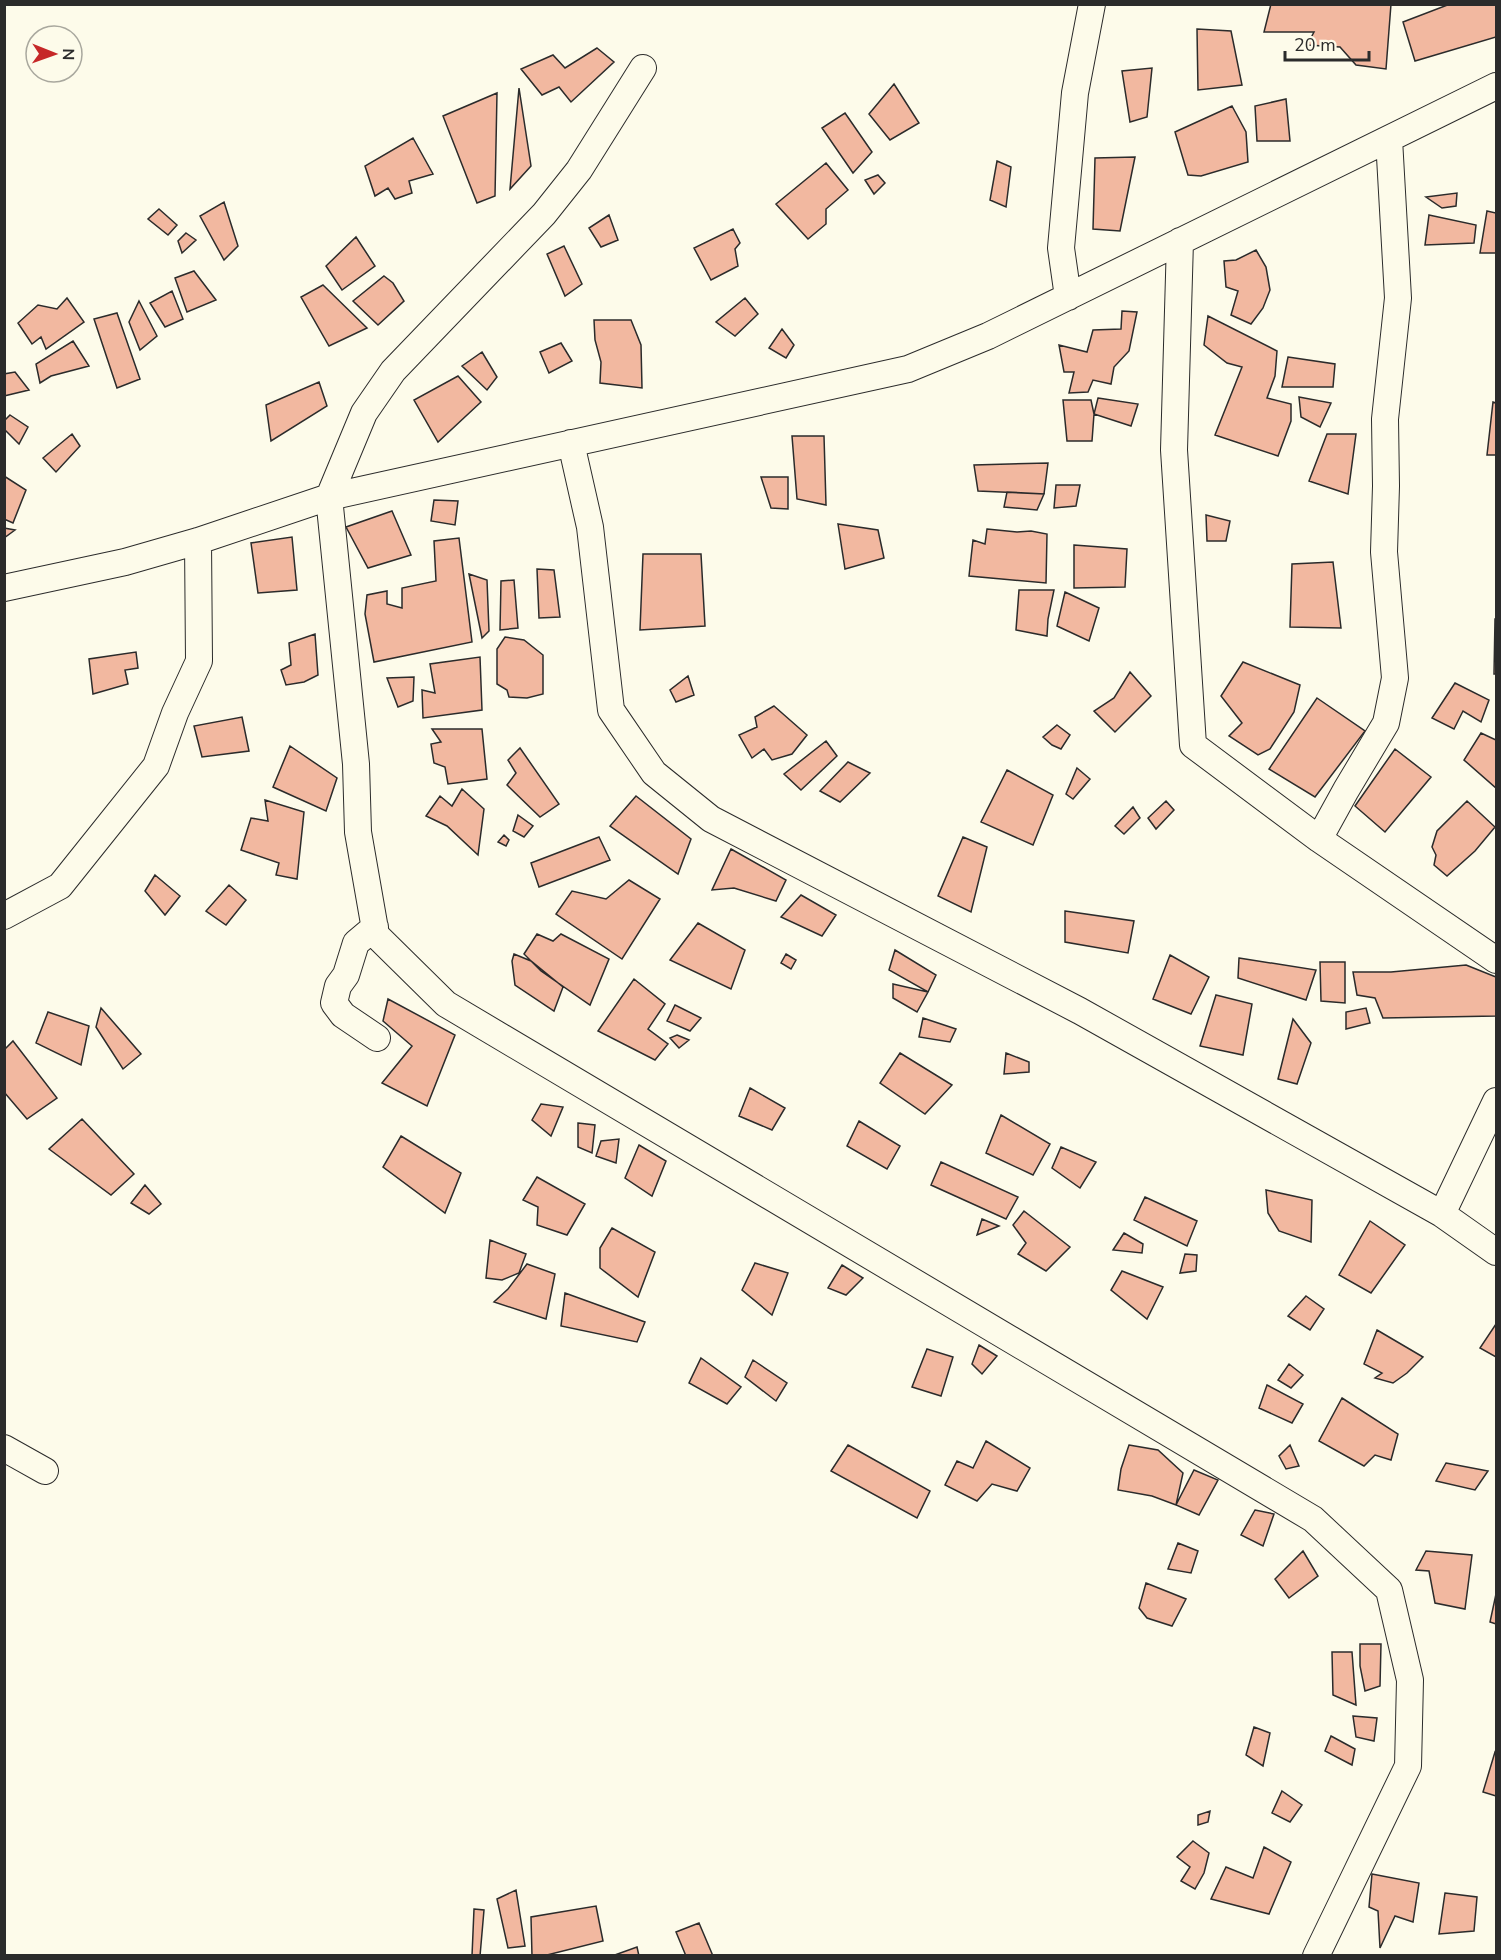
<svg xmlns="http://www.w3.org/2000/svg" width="1501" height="1960" font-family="'Nunito Sans',sans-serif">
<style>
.building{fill:#f2b8a0;stroke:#2b2b2b;stroke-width:1.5}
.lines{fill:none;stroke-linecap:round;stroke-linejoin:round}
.street-casing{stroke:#2b2b2b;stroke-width:28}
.street{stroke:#fdfbea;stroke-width:26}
</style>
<rect width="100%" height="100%" fill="#fdfbea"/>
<path class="building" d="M1271,4H1391L1386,69L1356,65L1340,47L1307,45L1314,32H1264Z
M1450,4H1496V37L1415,61L1403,22Z
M1197,29L1231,31L1242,85L1198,90Z
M597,48L614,62L571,102L559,87L542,95L521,69L553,55L565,68Z
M1152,68L1147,117L1130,122L1122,71Z
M894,84L919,123L890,140L869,114Z
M519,88L531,166L510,189Z
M497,93L495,196L477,203L443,116Z
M1286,99L1290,141H1257L1255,106Z
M1232,106L1246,132L1248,162L1201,176L1188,175L1175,132Z
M845,113L872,152L853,173L822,128Z
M413,138L433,174L409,181L412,193L395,199L388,188L375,196L365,166Z
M1135,157L1120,231L1093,229L1095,158Z
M997,161L1011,167L1006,207L990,200Z
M826,163L848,190L826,209V224L808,239L776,204Z
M878,175L885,183L874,194L865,180Z
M1457,193L1456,206L1442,208L1426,197Z
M224,202L238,246L224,260L200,216Z
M159,209L177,225L168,235L148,219Z
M1487,211L1496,213V253H1480Z
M609,215L618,240L601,247L589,228Z
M1429,215L1476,225L1474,243L1425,245Z
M733,229L740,243L735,249L738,266L711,280L694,248Z
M186,233L196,240L182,253L178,241Z
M356,237L375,266L342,290L326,266Z
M564,246L582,284L565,296L547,254Z
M1256,250L1266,267L1270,290L1263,308L1251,324L1231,315L1238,291L1226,287L1224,261L1236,260Z
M194,271L216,300L187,312L175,278Z
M384,276L393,283L404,301L378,325L353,301Z
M323,285L367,328L329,346L301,297Z
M172,291L183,319L165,327L150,303Z
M67,298L84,322L46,349L41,337L32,344L18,323L38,305L57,309Z
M745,298L758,314L735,336L716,322Z
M139,301L157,336L140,350L129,322Z
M1122,311L1137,312L1129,351L1114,367L1111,384L1093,380L1088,392L1069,393L1074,372H1064L1059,345L1087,352L1093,330L1121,329Z
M117,313L140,379L117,388L94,319Z
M1208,316L1277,351L1275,376L1267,398L1291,404V421L1278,456L1215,435L1242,367L1227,363L1204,345Z
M594,320H631L641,345L642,388L600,383L601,362L595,340Z
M782,329L794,345L786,358L769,348Z
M73,341L89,366L51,376L40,383L36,364Z
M561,343L572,361L549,373L540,352Z
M482,352L497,377L487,390L462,366Z
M1288,357L1335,364L1333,387H1282Z
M15,372L29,390L4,396V374Z
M458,376L481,402L438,442L414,400Z
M319,382L327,406L271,441L266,405Z
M1299,397L1331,403L1320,427L1301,417Z
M1098,398L1138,404L1131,426L1094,414Z
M1063,400H1091L1094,414L1092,441H1067Z
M1493,402L1496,403V455H1487Z
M10,415L28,427L19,444L4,429V421Z
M72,434L80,446L56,472L43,458Z
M1327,434H1356L1348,494L1309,481Z
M792,436H824L826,505L797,499Z
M1048,463L1044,494L978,491L974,465Z
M4,476L26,490L13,523L4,519Z
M761,477H788V509L771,508Z
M1056,485H1080L1076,506L1054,508Z
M1007,492L1044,494L1037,510L1004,507Z
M434,500L458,501L455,525L431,521Z
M392,511L411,555L368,568L346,527Z
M1206,515L1230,521L1226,541H1207Z
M838,524L878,530L884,558L845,569Z
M4,528L15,530L4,538Z
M987,529L1017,532L1031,531L1047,534L1046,583L969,576L973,540L985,544Z
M292,537L297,590L258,593L251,543Z
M459,538L472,642L374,662L365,614L367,595L387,591V604L402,608V588L436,581L434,541Z
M1074,545L1127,549L1125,587L1074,588Z
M643,554H701L705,626L640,630Z
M1333,562L1341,628L1290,627L1292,564Z
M537,569L554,570L560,617L539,618Z
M469,574L487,580L489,631L482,638Z
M514,580L518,628L500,630L501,581Z
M1019,590H1054L1048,619L1047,636L1016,630Z
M1065,592L1099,608L1089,641L1057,626Z
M1495,619H1496V674H1494Z
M315,634L318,675L304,682L286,685L281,670L291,665L289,643Z
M505,637L524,640L543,655V694L527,698L509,697L507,690L497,684V649Z
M136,652L138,668L125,670L128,684L93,694L89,659Z
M480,657L482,710L423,718L422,690L435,693L430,664Z
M1243,662L1300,685L1294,712L1270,749L1258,755L1229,736L1242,723L1221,696Z
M1130,672L1151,696L1115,732L1094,711L1114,698Z
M688,676L694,695L676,702L670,690Z
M414,677L413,701L398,707L387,678Z
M1455,683L1489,700L1481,722L1463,711L1454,729L1432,718Z
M1317,698L1365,731L1315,797L1269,769Z
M774,706L807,735L792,754L772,760L764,749L752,758L739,735L757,727L755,717Z
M242,717L249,751L202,757L194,726Z
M1057,725L1070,735L1061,749L1052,745L1043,737Z
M432,729H482L487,779L448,784L445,767L434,763L431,744L441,742Z
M1481,733L1496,740V788L1464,760Z
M826,741L837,756L801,790L784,774Z
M290,746L337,778L326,811L273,787Z
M520,748L559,804L540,817L507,785L516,773L508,760Z
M1395,749L1431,777L1385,832L1355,806Z
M848,762L870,773L840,802L820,791Z
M1077,768L1090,779L1073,799L1066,794Z
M1007,770L1053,795L1033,845L981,822Z
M462,789L484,809L478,855L447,826L426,816L440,796L452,806Z
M636,796L691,839L678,874L610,826Z
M265,800L304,812L297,879L276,875L279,863L241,850L251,818L268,821Z
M1166,801L1174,810L1156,829L1148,818Z
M1467,801L1495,827L1475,851L1447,876L1434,865L1436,855L1432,847L1437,831Z
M1133,807L1140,818L1124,834L1115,826Z
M518,815L533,826L524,837L513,831Z
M504,835L509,840L506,846L498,842Z
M599,837L610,860L539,887L531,863Z
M963,837L987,847L971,912L938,896Z
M731,849L786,880L776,901L734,888L712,890Z
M155,875L180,896L165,915L145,891Z
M629,880L660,899L622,959L556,914L572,891L606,899Z
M229,885L246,900L226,925L206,911Z
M801,895L836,915L822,936L781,917Z
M1065,911L1134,921L1128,953L1065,942Z
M698,923L745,950L731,989L670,960Z
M537,934L553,941L561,934L609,959L590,1005L541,971L524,954Z
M895,950L936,975L928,992L889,970Z
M514,954L531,961L563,987L554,1011L515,985L512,961Z
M786,954L796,960L791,969L781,963Z
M1170,955L1209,977L1191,1014L1153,999Z
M1239,958L1316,970L1306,1000L1238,978Z
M1320,962H1345V1003L1321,1001Z
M1466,965L1496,977V1016L1383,1018L1375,998L1357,995L1353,972H1391Z
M634,979L665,1004L648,1029L668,1044L655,1060L598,1031Z
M893,984L928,992L917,1012L893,998Z
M1216,995L1252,1004L1243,1055L1200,1046Z
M388,999L455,1035L427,1106L382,1083L412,1046L383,1021Z
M675,1005L701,1018L690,1031L667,1021Z
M101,1008L141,1054L123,1069L96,1027Z
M1366,1008L1370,1023L1346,1029V1012Z
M48,1012L89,1026L81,1065L36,1043Z
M923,1018L956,1029L950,1042L919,1037Z
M1293,1019L1311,1043L1297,1084L1278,1079Z
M677,1035L689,1040L679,1048L670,1038Z
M13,1041L57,1098L27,1119L4,1092V1050Z
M900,1053L952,1085L925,1114L880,1083Z
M1006,1053L1029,1062V1072L1004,1074Z
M750,1088L785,1108L772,1130L739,1116Z
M541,1104L563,1107L551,1136L532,1120Z
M1001,1115L1050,1144L1033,1175L986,1153Z
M82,1119L134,1174L111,1195L49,1149Z
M859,1121L900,1146L887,1169L847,1146Z
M578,1123L595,1125L592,1153L578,1147Z
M401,1136L461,1173L445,1213L383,1167Z
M619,1139L616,1163L596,1156L601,1141Z
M639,1145L666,1161L652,1196L625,1178Z
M1061,1147L1096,1162L1080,1188L1052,1168Z
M941,1162L1018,1197L1006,1219L931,1185Z
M537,1177L585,1204L567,1235L537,1225L538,1207L523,1200Z
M145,1185L161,1204L149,1214L131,1203Z
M1266,1190L1312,1200L1311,1242L1279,1231L1268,1213Z
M1145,1197L1197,1221L1187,1246L1134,1220Z
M1024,1211L1070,1247L1046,1271L1018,1254L1026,1243L1013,1225Z
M982,1219L999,1226L977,1235Z
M1370,1221L1405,1245L1371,1293L1339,1275Z
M612,1228L655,1252L638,1297L600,1268V1248Z
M1124,1233L1143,1244L1142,1253L1113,1250Z
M490,1240L526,1254L519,1273L502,1280L486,1278Z
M1185,1254L1197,1255L1196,1271L1180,1273Z
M755,1263L788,1273L772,1315L742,1290Z
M527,1264L555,1274L546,1319L494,1302L508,1289Z
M842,1265L863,1278L846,1295L828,1288Z
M1122,1271L1163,1287L1147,1319L1111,1290Z
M565,1293L645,1322L637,1342L561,1326Z
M1306,1296L1324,1309L1310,1330L1288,1316Z
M1496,1324V1357L1480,1348Z
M1377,1330L1423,1357L1407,1373L1393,1383L1375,1378L1382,1373L1364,1364Z
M979,1345L997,1356L982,1374L972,1364Z
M927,1349L953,1357L941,1396L912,1387Z
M701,1358L741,1387L727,1404L689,1383Z
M753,1360L787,1383L776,1401L745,1377Z
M1289,1364L1303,1375L1291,1388L1278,1380Z
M1267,1385L1303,1404L1292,1423L1259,1408Z
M1342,1398L1398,1434L1391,1460L1375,1455L1364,1466L1319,1441Z
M986,1441L1030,1468L1017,1491L992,1484L977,1501L945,1485L957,1461L973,1468Z
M848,1445L930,1491L917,1518L831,1471Z
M1129,1445L1158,1450L1183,1473L1176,1505L1152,1496L1118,1490L1121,1469Z
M1290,1445L1299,1466L1286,1469L1279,1456Z
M1446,1463L1488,1471L1475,1490L1436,1481Z
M1194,1470L1218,1480L1199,1515L1176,1505Z
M1255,1510L1274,1514L1263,1546L1241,1535Z
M1178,1543L1198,1551L1191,1573L1168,1569Z
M1303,1551L1318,1576L1289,1598L1275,1579Z
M1426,1551L1472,1555L1465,1609L1435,1603L1429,1571L1416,1570Z
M1146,1583L1186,1599L1172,1626L1147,1618L1139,1608Z
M1496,1594V1624L1490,1622Z
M1360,1644H1381L1380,1686L1365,1691L1360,1666Z
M1332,1652H1352L1356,1705L1333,1695Z
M1353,1716L1377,1718L1374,1741L1356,1737Z
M1254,1727L1270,1733L1263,1766L1246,1755Z
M1331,1736L1355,1749L1352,1765L1325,1751Z
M1495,1752L1496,1753V1796L1483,1792Z
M1282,1791L1302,1805L1290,1822L1272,1813Z
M1210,1811L1208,1822L1198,1825V1815Z
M1193,1841L1209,1853L1204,1873L1195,1889L1181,1881L1190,1867L1177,1857Z
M1264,1847L1291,1862L1269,1914L1211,1899L1226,1867L1253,1878Z
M1372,1874L1419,1883L1413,1922L1395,1916L1380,1948L1378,1911L1369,1907Z
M516,1890L525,1946L508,1948L497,1899Z
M1445,1893L1477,1897L1474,1931L1439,1934Z
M596,1906L603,1941L543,1956H532L531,1917Z
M474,1909L484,1910L480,1956H472Z
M699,1923L713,1956H686L676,1932Z
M637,1947L639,1956H612Z"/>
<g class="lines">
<g class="street-casing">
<path id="street" d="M643,68L579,170L544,214L393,371L364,413L329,497L356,764L358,832L376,935L446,1004L1313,1519L1389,1590L1410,1680L1408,1766L1316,1956
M1180,241L1174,450L1193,745L1319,839L1496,960
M1068,297L1061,248L1075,93L1092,4
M571,443L590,527L611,710L654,773L711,819L1080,1011L1442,1214L1496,1252
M4,588L125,562L198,541L329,497L908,369L988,336L1496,86
M1319,839L1346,790L1386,723L1395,678L1384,552L1386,486L1385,419L1398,298L1389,139
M4,916L60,886L156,766L175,713L199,661L198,541
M375,927L356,943L346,975L338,986L334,1003L343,1015L377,1038
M1442,1214L1496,1101
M4,1448L45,1471"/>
</g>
<use href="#street" class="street"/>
</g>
<rect width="1501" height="1960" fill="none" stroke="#2b2b2b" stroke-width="12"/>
<g transform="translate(54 54) rotate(91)"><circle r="28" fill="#fdfbea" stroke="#a9a89e" stroke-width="1.5"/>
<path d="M0-4.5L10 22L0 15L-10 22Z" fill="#c62828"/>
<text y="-9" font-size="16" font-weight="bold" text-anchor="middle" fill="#2b2b2b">N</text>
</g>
<path d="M1285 51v9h84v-9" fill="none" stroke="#2b2b2b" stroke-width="3"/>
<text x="1294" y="51" font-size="18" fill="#2b2b2b" stroke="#fdfbea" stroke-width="4.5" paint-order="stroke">20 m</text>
</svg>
